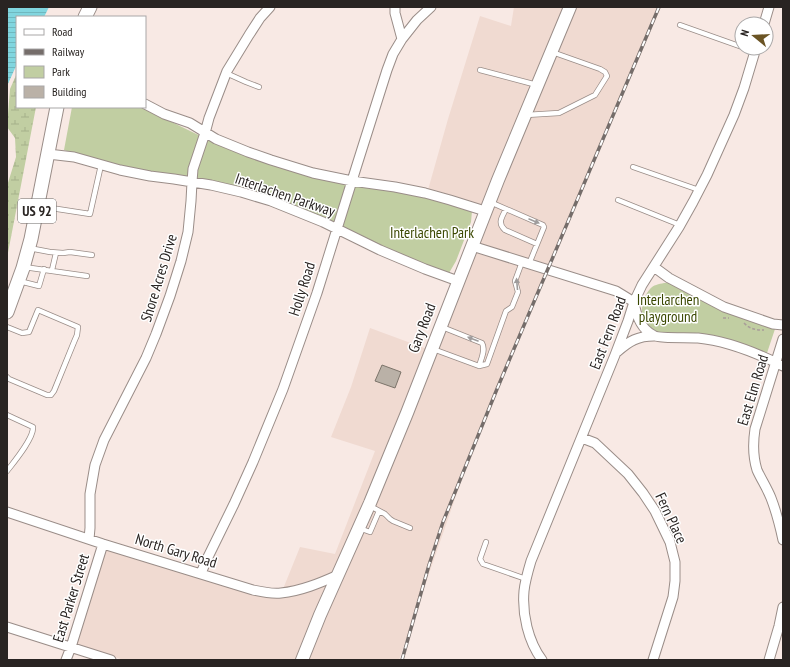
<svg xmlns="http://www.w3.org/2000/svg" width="790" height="667" font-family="'PT Sans Narrow',sans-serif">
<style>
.built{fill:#f0dad1}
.wetland{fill:url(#wetland-marsh)}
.park{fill:#c1cea2}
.water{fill:url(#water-rules)}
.building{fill:#bab1a7;stroke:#7c746a}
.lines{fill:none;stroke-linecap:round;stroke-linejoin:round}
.service-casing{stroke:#9a8d88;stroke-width:6}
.minor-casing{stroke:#9a8d88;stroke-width:11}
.secondary-casing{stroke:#9a8d88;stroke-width:14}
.primary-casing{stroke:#9a8d88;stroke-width:15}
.path{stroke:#a89d99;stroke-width:1.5;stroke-dasharray:3 2;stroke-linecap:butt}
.service{stroke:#fff;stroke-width:4.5}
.minor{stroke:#fff;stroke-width:9}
.secondary{stroke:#fff;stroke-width:12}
.primary{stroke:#fff;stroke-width:13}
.rail-casing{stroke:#756d6a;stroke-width:3.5}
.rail{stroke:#fff;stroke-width:2;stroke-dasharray:6;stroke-linecap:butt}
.oneway{fill:#9f9c9c}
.labels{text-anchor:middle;stroke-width:3;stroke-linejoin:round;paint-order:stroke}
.shield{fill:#fff;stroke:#696664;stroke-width:1}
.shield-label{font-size:14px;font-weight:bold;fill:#292422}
.street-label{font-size:15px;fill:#292422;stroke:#fff}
.park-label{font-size:15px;fill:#3a4700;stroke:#fff}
</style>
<defs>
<pattern id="wetland-marsh" width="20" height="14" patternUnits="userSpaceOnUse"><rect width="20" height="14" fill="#c1cea2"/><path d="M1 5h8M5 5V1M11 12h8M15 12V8" fill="none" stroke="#a6b18b"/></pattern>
<pattern id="water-rules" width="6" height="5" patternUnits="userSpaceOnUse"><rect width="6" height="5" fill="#81d6df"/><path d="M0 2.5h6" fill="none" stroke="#6fb8bf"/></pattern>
</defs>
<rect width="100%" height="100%" fill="#f8e9e4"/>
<path class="built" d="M514,7H566L482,206L428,190L448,119L480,16L511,26Z
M575,7H661L549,267L477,244Z
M474,251L546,274L482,421L399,660H306L342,578L344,577L343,575Z
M370,328L427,349L403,411L335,572L307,584L283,589L300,547L335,554L375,451L331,437L351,387Z
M106,548L281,597L310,591L330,583L297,660H124L76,645Z"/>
<path class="wetland" d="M17,73V107H36L7,258V186L16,157L15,138L7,127L10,89Z"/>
<path class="park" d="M72,107H141L225,148L278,166L414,194L472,211L471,222L456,261L449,273L400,256L274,200L99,162L64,150Z
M664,283H671L716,308L775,329L767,353L734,343L658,332C653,329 648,327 645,322C639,312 642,298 650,289C653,285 659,284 664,283Z"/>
<path class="water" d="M7,7H49L44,17H17V64L7,86Z"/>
<path class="building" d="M382,365L401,372L395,388L375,381Z"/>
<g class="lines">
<g class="service-casing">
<path id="service" d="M680,25L742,47
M745,48L755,52
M480,70L537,85
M226,73L246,82L259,87
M526,115L559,113L595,95L607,76L605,72L600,69L552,52
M633,167L699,190
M618,200L680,225
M490,202L543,225L544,227L529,264
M38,206L90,214L101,165
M506,209C502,217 497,223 505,230L537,244
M29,248L50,252L63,253L70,252L92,255
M24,267L87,276
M52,270L56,253
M19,281L39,286L44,269
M7,327L22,333L29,332L38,310L78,327L77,335L74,342L54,391L51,395H47L9,379L7,377
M442,327L482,343C486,350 481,359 479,366
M433,349L479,366L487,364L506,311L512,307L518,292L515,281L522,262
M7,415L33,427C34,438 14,462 7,471
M370,506L385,514L390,519L393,521L410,528
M359,528L370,532L379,511
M486,542L480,559L483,564L526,579"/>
</g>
<g class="minor-casing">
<path id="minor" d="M764,24L769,7
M402,39L417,20L431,7
M145,104L164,114L190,123L216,139L248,152L271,160L313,173L352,181L395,187L425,193L450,200L485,211
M48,154L74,157L120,170L150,176L174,179L211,185L241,192L271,201L323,222L380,250L425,269L458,281
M472,246L616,291L634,302C636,315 640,328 653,335C658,339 689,337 698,338C728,341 757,353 783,366
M654,267L669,278L724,307L773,324L783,325
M783,339L755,429C753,442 753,457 757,470C761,479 767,488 771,498C776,511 780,526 783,540
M617,352C629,341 638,336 654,336
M582,438L595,443L628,474L643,493L655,511L670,542L675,562V581L673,597L653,660
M7,512L103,544L253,590C262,592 272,594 281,593C301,591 320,583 338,575
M89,539L90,528V494L95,465L104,440L146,358L156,334L170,296L181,261L188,232L191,201L192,182L193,169L205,133L209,118L227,71L249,35L260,18L270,7
M201,573L208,557L234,504L253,462L283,389L317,293L356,168L387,70L393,54L402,39L395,13V7
M7,627L111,660
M66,660L71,647L103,544
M542,660C528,641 522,614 524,591C525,581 528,571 531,561L615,355L628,321L634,302L642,285L679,227L693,202L707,175L734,115L744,88L756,48
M769,660L779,626L783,607"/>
</g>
<g class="secondary-casing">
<path id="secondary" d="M302,660L320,615L370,503L407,413L498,180L570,7"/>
</g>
<g class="primary-casing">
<path id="primary" d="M85,17L90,7
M7,312L23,268L31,239L57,107"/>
</g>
<path class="path" d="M723,318H729
M744,323C750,329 755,330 764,330"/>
<use href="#service" class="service"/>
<use href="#minor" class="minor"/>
<use href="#secondary" class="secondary"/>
<use href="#primary" class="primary"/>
<g class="rail-casing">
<path id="rail" d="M402,660L429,565L443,522L497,389L659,7"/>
</g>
<use href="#rail" class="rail"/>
</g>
<defs><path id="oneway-solid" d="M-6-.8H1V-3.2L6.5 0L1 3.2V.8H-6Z"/></defs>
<g class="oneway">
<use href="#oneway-solid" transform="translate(534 221) rotate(23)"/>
<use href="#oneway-solid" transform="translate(517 284) rotate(-95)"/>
<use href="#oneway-solid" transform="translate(473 339) rotate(-159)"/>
</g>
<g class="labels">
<rect class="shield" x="18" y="199" width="38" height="24" rx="3"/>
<g class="shield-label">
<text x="37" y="216">US 92</text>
</g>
<g class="street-label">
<text transform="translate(285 195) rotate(19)" y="5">Interlachen Parkway</text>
<text transform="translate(159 278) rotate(-73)" y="5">Shore Acres Drive</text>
<text transform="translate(302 289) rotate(-72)" y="5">Holly Road</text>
<text transform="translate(422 328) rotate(-69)" y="5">Gary Road</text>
<text transform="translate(608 333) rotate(-69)" y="5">East Fern Road</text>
<text transform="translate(753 390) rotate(-73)" y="5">East Elm Road</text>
<text transform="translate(671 518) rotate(65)" y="5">Fern Place</text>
<text transform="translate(176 551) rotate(17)" y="5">North Gary Road</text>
<text transform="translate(71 598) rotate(-73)" y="5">East Parker Street</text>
</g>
<g class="park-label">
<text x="432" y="238">Interlachen Park</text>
<text x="668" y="305">Interlarchen<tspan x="668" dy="17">playground</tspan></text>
</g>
</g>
<rect width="790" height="667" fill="none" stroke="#292422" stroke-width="16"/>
<rect x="16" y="16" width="130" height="92" fill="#ffffff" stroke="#a9a7a7"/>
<rect x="24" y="29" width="20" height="6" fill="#ffffff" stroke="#a9a7a7"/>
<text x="52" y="36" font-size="12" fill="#292422">Road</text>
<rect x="24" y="49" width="20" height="6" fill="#756d6a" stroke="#a9a7a7"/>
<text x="52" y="56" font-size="12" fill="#292422">Railway</text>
<rect x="24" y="66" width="20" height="12" fill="#c1cea2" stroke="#a9a7a7"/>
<text x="52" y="76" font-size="12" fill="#292422">Park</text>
<rect x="24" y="86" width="20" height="12" fill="#bab1a7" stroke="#a9a7a7"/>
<text x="52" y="96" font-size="12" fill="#292422">Building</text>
<g transform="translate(754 36) rotate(288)"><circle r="19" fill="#ffffff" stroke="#a9a7a7"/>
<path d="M0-3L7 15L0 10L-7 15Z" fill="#6b5424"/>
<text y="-6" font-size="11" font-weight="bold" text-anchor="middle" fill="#292422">N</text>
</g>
</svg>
